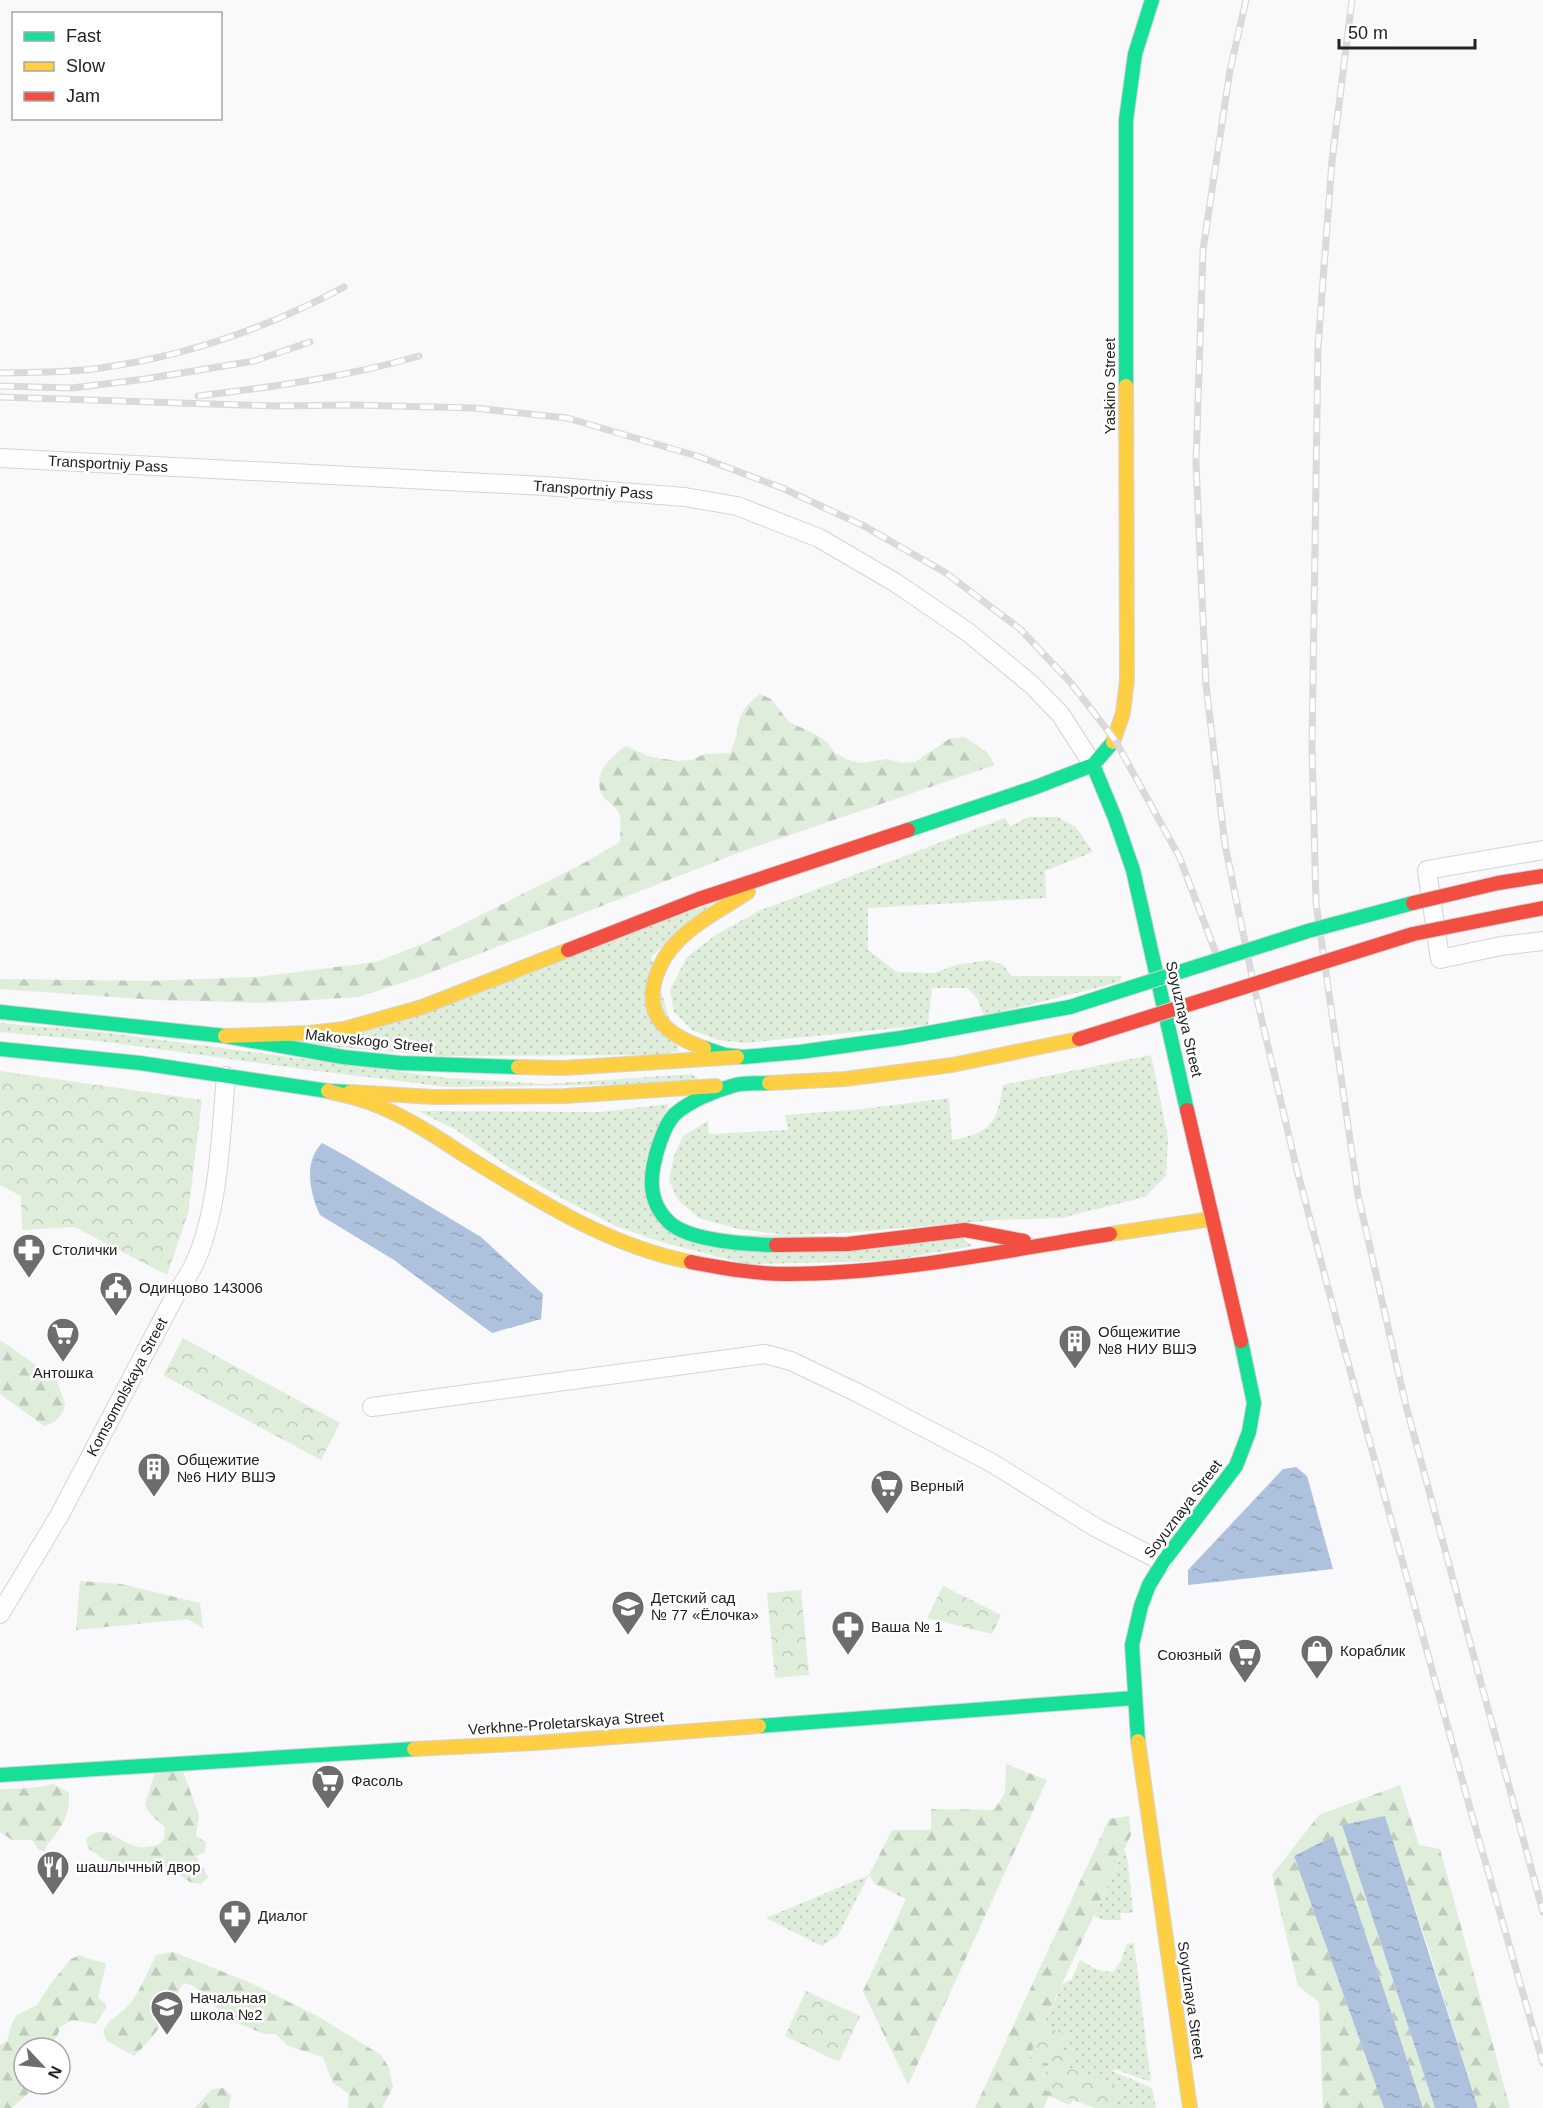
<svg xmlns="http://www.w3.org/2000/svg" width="1543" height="2108" font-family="Arial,sans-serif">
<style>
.grass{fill:url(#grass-dots)}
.forest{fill:url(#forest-firs)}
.park{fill:url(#park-crowns)}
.water{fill:url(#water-ripples)}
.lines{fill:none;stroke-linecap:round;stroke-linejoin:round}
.street-casing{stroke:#d5d4d6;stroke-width:20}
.fast-casing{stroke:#d5d4d6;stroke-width:16}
.slow-casing{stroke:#d5d4d6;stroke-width:16}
.jam-casing{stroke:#d5d4d6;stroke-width:16}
.street{stroke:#fefefe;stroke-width:18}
.fast{stroke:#16e098;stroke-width:14}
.slow{stroke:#ffcf43;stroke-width:14}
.jam{stroke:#f24e42;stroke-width:14}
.rail-casing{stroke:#dbdadb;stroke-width:7}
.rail{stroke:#fff;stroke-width:4.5;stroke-dasharray:14;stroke-linecap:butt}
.fast-bridge-casing{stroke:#d5d4d6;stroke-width:16;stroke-linecap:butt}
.jam-bridge-casing{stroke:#d5d4d6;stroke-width:16;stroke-linecap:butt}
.fast-bridge{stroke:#16e098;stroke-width:14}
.jam-bridge{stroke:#f24e42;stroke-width:14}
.labels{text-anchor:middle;stroke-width:5;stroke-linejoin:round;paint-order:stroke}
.street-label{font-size:15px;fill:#232223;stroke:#fff}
.poi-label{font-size:15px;fill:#232223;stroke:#fff;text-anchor:start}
</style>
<defs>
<pattern id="grass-dots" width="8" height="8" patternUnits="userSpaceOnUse" patternTransform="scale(1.5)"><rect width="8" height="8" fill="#dfeddb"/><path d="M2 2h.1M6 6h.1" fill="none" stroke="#bfcbbc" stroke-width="1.8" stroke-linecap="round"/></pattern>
<pattern id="forest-firs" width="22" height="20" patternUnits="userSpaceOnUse" patternTransform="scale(1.5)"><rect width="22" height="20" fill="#dfeddb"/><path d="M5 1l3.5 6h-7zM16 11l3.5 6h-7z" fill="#bfcbbc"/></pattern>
<pattern id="park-crowns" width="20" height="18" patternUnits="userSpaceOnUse" patternTransform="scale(1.5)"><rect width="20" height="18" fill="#dfeddb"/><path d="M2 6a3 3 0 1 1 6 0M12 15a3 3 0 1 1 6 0" fill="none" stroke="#bfcbbc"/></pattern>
<pattern id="water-ripples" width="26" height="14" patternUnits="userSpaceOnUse" patternTransform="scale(1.5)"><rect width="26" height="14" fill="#aec2dd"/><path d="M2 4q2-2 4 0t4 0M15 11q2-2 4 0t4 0" fill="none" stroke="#95a6bd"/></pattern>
</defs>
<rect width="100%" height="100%" fill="#f9f8fa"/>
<path class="grass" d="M1028,817H1057L1076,827L1093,852L1045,871L1046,898L868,908V950L897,972L935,973L956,965L989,960L1003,965L1011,976H1122L1120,982L984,1016L977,998L967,988H932L928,1025L745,1043L718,1040L692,1030L674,1012L670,990L687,957L717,934L759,911L1005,818L1010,826Z
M711,904L651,957L679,1051L654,1055L440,1056L290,1043Z
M0,1023L101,1032L448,1078L545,1084L692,1074L698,1078L695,1084L448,1087L310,1070L99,1041L0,1032Z
M1151,1055L1168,1138L1166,1176L1145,1197L1061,1218L996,1220L843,1233L787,1235L738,1229L699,1218L678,1200L669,1180L674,1156L683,1136L708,1121L709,1134L788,1130L785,1115L863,1109L949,1098L952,1140C991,1133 997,1123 1003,1085Z
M669,1104L645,1162L674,1234L961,1238L973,1246L887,1261L747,1264L665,1243L618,1227L567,1201L510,1168L456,1130L418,1111L600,1112Z
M1124,1850L1128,1863L1133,1913H1120L1121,1920H1103L1094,1916Z
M869,1875L838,1935L822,1946L766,1918Z
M1134,1943L1151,2082L1115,2069L1112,2071L1152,2088L1156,2108H1115L1121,2088L1068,2068L1061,2049L1067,2035L1043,2025L1063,1984L1072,1979L1080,1960L1097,1970L1113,1972L1121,1961L1127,1944Z"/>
<path class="forest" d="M760,694L771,699L789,722L815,734L827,742L835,753L848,760L861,763L887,759L901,763L915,762L949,739L964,737L987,752L995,765L743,851L417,978L358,997L266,1003L156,1000L0,989V979L148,981L257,977L376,962L427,942L586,862L620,842C620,835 622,821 619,814C616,805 604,801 601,792C593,772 612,756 626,746L651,757L678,761L692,760L704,754L730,753C744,726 730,716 760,694Z
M0,1340L56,1379L65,1403L63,1413L54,1422L44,1426L0,1394Z
M80,1581L121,1584L200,1603L203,1628L187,1619L76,1630Z
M1006,1764L1047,1780L908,2085L863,1991L906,1899L875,1884L869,1875L892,1830H931V1809L994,1810L1005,1793Z
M155,1772H183L199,1815L196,1836L206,1842L205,1852L196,1856L208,1877L201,1884L190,1882L169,1868L143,1862L128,1869L105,1860L88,1848L86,1838C109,1822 117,1843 139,1847C145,1848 152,1846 158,1845L164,1839L165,1828C157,1818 150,1817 145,1805Z
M54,1784L69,1793C70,1807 66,1820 58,1831C53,1839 47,1843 44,1852L38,1849L32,1840H12L0,1832V1790C10,1788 19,1789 30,1788C38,1788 45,1785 54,1784Z
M1400,1785L1419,1845L1440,1849L1510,2108H1478L1429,1950L1385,1817L1342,1825L1435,2108H1423L1333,1836L1294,1856L1384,2108H1323L1319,2002L1298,1986L1272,1875L1319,1815Z
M1129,1816L1131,1835L1043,2025L1029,2058L1049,2063L1040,2088L1073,2100L1070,2105L1049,2096L1043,2108H975L1109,1819Z
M173,1952L251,1983L319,2017L381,2055L389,2068L393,2087L382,2108H348L349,2094L333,2083L323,2057L288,2046L276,2034H264L233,2021L221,2010L212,2005L194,1986L184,1983C177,1991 176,2000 171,2009C161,2027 149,2042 134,2056L107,2041L103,2032C109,2017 122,2015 132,2001C142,1987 148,1970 156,1955Z
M80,1955C90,1961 99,1960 106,1964L98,1998L106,2004V2008L96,2024L72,2020L59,2028V2032L50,2048H24V2084H32L33,2089L12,2108H0V2045L7,2041L12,2023L17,2015L37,2005L49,1986L71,1959Z
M223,2088L231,2095L229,2108H195L212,2089Z"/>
<path class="park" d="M0,1071L202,1100L188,1214L167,1275L74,1227L22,1230L21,1196L0,1185Z
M183,1338L340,1423L321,1460L163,1375Z
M943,1586L1001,1615L992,1634L927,1618Z
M801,1590L809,1675L775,1678L767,1593Z
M806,1991L860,2016L839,2062L785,2036Z
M1043,2025L1067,2035L1061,2049L1073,2053L1069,2068L1122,2088L1115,2108H1095L1040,2088L1049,2064L1029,2058Z"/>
<path class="water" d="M322,1143L346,1156L481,1237L543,1294L541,1319L492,1333L394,1260L320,1215C310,1193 303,1162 322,1143Z
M1296,1467L1307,1476L1333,1569L1188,1585V1570L1283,1469Z
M1385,1816L1478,2108H1435L1342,1825Z
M1333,1836L1423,2108H1384L1294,1856Z"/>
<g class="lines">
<g class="street-casing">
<path id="street" d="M0,458L545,486L685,497L737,506L819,538L896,583L969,633L1032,685L1061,715L1093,765
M1543,850L1427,870L1440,959L1501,946L1543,941
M372,1407L765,1354L791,1361L860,1394L992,1463L1095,1527L1163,1562
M0,1614L59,1516L175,1296C182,1284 191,1273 196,1260C219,1208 221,1132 226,1076"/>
</g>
<g class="fast-casing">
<path id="fast" d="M1126,386V120L1135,54L1152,0
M1093,765L1115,818L1133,870L1187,1110
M908,830L1036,787L1093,765L1113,742
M0,1012L225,1036L343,1057L400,1063L518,1067
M704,1048L725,1055L743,1057L800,1052L901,1038L1070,1007
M0,1049L140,1063L328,1091L350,1092
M769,1083C757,1084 743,1082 732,1086C714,1091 690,1101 675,1114C668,1121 663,1133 660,1142C650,1171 645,1200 670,1223C690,1241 750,1245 776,1245
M759,1726L1134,1698
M1138,1741L1132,1645L1141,1606L1149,1585L1163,1562L1236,1466L1249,1432L1254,1403L1241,1341
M0,1775L414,1749"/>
</g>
<g class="slow-casing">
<path id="slow" d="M1113,742L1123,713L1127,680L1126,386
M225,1036L309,1033L344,1029L422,1007L568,950
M704,1048C687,1042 664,1031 656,1014C646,990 660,959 677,942C697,921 724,908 748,892
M518,1067L563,1068L737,1057
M769,1083L845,1079L952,1065L1079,1039
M328,1091C341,1095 355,1097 368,1102C402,1114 434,1135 464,1155C536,1199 607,1246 691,1262
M350,1092L434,1097L565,1096L716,1086
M1110,1234L1211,1219
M1138,1741L1190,2108
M414,1749L534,1743L759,1726"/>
</g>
<g class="jam-casing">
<path id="jam" d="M568,950L699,899L908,830
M1187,1110L1241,1341
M776,1245L848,1244L965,1230L1024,1241
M691,1262C723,1268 754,1274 787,1274C894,1274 1003,1251 1110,1234"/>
</g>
<use href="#street" class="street"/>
<use href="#fast" class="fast"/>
<use href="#slow" class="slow"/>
<use href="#jam" class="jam"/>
<g class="rail-casing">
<path id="rail" d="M1246,0L1230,70L1203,250L1196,463L1206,685L1225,845L1255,991L1296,1166L1341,1337L1471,1812L1543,2063
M1352,0L1332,161L1318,347L1312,747L1316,903L1358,1195L1405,1402L1543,1912
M0,373C33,372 68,373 101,368C186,356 268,328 344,287
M0,386L72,388L145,379L254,361L310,342
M198,396C273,387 346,377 419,356
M0,397L274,406L353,405L474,408L567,418L697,456L782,488L864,526L946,573L1020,629L1071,683L1115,740L1179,856L1217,956"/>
</g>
<use href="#rail" class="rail"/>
<g class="fast-bridge-casing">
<path id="fast-bridge" d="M1070,1007L1308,931L1413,903"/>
</g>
<g class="jam-bridge-casing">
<path id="jam-bridge" d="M1413,903L1498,883L1543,876
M1079,1039L1413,934L1543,908"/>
</g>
<use href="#fast-bridge" class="fast-bridge"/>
<use href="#jam-bridge" class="jam-bridge"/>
</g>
<defs>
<g id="pharmacy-pin" transform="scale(1.725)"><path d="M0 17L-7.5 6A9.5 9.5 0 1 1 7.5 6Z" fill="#6e6d6e" stroke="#fff"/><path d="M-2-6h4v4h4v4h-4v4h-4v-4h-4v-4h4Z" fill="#fff"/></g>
<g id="civic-pin" transform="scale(1.725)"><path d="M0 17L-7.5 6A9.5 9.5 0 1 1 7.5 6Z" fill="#6e6d6e" stroke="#fff"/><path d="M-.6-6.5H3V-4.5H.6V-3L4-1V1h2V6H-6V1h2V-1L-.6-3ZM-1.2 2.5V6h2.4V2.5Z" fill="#fff"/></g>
<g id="supermarket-pin" transform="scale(1.725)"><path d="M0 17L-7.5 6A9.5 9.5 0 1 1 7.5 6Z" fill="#6e6d6e" stroke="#fff"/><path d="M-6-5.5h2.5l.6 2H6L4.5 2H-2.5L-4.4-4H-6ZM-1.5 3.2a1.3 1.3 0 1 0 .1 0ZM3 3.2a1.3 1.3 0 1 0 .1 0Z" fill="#fff"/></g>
<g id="building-pin" transform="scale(1.725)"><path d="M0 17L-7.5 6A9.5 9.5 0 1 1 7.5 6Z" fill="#6e6d6e" stroke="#fff"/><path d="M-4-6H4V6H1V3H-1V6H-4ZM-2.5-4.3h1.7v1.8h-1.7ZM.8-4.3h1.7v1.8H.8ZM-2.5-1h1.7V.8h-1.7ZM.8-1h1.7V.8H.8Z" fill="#fff"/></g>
<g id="school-pin" transform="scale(1.725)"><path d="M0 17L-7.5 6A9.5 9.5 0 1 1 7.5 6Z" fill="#6e6d6e" stroke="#fff"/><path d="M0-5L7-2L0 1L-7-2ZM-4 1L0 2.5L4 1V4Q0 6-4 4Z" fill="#fff"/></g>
<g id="shop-pin" transform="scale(1.725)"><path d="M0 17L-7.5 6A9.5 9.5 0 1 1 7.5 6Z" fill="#6e6d6e" stroke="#fff"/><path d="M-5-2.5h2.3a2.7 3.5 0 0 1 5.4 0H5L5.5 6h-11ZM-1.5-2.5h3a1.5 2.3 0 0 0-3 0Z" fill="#fff"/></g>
<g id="restaurant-pin" transform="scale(1.725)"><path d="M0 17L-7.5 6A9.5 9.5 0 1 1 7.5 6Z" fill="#6e6d6e" stroke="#fff"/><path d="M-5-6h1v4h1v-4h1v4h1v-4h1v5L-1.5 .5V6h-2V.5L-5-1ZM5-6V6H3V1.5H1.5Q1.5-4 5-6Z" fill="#fff"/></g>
</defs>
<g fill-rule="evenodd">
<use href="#pharmacy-pin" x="29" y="1250"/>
<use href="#civic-pin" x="116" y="1288"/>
<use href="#supermarket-pin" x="63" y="1334"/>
<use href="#building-pin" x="1075" y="1341"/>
<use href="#building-pin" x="154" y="1469"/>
<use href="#supermarket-pin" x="887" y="1486"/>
<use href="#school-pin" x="628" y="1607"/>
<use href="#pharmacy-pin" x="848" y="1627"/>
<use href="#shop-pin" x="1317" y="1651"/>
<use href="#supermarket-pin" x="1245" y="1655"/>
<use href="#supermarket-pin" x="328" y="1781"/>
<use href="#restaurant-pin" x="53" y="1867"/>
<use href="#pharmacy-pin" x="235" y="1916"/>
<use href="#school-pin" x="167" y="2007"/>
</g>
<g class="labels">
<g class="street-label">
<text transform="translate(1110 386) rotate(-90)" y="5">Yaskino Street</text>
<text transform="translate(108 464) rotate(3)" y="5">Transportniy Pass</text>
<text transform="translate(593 490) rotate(4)" y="5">Transportniy Pass</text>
<text transform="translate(1184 1019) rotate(77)" y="5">Soyuznaya Street</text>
<text transform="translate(369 1041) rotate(6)" y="5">Makovskogo Street</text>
<text transform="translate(127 1387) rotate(-62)" y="5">Komsomolskaya Street</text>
<text transform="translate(1183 1509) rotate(-53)" y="5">Soyuznaya Street</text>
<text transform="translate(566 1723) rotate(-4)" y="5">Verkhne-Proletarskaya Street</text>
<text transform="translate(1191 2000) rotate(82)" y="5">Soyuznaya Street</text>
</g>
<g class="poi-label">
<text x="52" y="1255">Столички</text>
<text x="139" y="1293">Одинцово 143006</text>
<text x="1098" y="1337">Общежитие<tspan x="1098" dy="17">№8 НИУ ВШЭ</tspan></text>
<text x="63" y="1378" text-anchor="middle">Антошка</text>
<text x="177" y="1465">Общежитие<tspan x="177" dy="17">№6 НИУ ВШЭ</tspan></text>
<text x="910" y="1491">Верный</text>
<text x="651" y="1603">Детский сад<tspan x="651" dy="17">№ 77 «Ёлочка»</tspan></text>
<text x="871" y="1632">Ваша № 1</text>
<text x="1340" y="1656">Кораблик</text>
<text x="1222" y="1660" text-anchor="end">Союзный</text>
<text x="351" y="1786">Фасоль</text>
<text x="76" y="1872">шашлычный двор</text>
<text x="258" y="1921">Диалог</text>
<text x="190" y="2003">Начальная<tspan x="190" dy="17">школа №2</tspan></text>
</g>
</g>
<rect x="12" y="12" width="210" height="108" fill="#ffffff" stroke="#a7a7a7" stroke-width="1.5"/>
<rect x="24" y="32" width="30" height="9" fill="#16e098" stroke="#a7a7a7" stroke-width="1.5"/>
<text x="66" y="42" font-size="18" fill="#232223">Fast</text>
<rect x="24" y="62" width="30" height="9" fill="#ffcf43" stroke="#a7a7a7" stroke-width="1.5"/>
<text x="66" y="72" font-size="18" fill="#232223">Slow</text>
<rect x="24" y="92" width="30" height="9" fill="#f24e42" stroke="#a7a7a7" stroke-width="1.5"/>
<text x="66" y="102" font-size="18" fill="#232223">Jam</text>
<g transform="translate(42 2066) rotate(116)"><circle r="28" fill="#ffffff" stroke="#a7a7a7" stroke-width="1.5"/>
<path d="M0-4.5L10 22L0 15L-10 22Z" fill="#6e6d6e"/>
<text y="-9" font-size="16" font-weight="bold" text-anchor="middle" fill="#232223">N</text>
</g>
<path d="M1339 39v9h136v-9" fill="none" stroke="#232223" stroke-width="3"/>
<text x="1348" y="39" font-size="18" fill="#232223" stroke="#ffffff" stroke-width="4.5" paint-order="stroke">50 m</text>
</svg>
